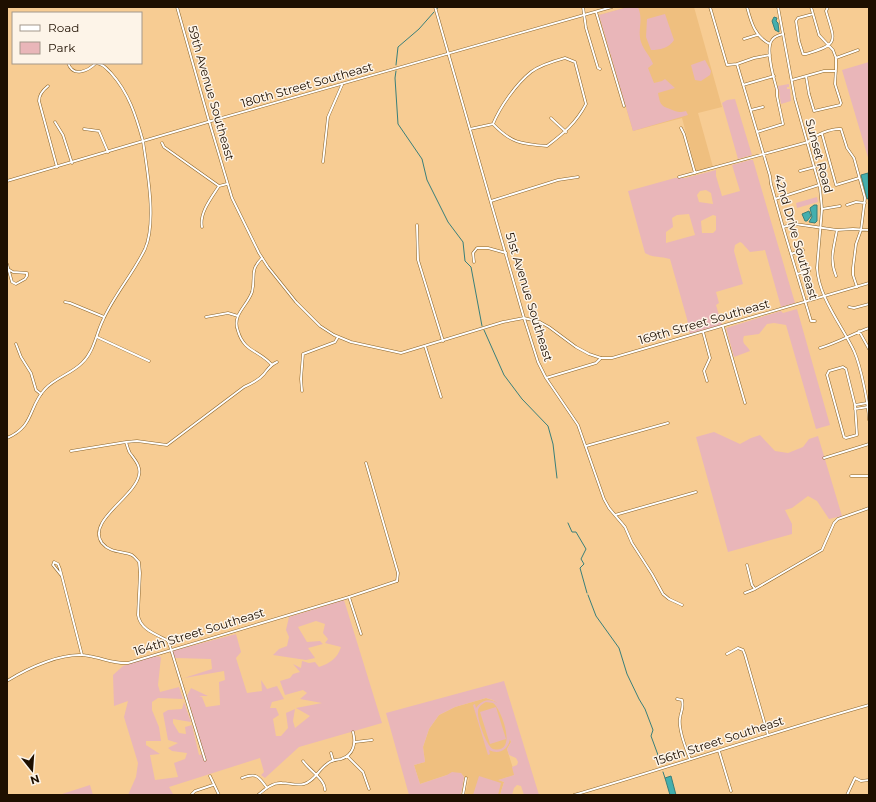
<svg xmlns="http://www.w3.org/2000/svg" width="876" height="802" font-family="Montserrat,sans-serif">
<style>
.built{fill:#efbf7f}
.green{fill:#e9b6b9;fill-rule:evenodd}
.water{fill:#44afae;stroke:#397f7a}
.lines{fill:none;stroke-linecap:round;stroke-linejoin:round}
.stream{stroke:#397f7a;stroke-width:1}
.minor-casing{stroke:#8a642b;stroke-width:3}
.tertiary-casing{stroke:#8a642b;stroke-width:3}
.minor{stroke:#fff;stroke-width:2}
.tertiary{stroke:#fff;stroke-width:2}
.labels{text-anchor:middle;stroke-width:3;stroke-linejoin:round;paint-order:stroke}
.street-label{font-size:12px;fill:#1e0f00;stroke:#fdf4e8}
</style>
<rect width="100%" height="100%" fill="#f7cc93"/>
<path class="built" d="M628,7H694L722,107L698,113L713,167L696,171L682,118L633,131L599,15Z
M486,698L497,702L501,707L511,742L507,749L515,775L499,780L504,782L500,795H465L469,778L464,777L461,773L447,775L420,784L414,765L425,762L423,747L429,729L439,715L455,707Z"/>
<path class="green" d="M628,7H638C644,22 637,28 641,42C644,51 651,57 653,64L648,68L654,83L662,81L665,79L675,88L658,93C660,103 660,106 670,109C677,112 679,113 686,111L688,115L633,131L599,15Z
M665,14L674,40C669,48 660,50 651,50L646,37L647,19Z
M705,60L711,71L710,75L701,81L695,80L691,65Z
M869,62V161L842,70Z
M789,84V87H787V89H790L791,101L781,104L778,86Z
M735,99L752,155L738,159L722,103L727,100Z
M750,160H753L795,303L781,307L765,250L750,252L742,243L740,242L735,245L734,251L743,284L716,292L719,303L716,305L722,325L690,334L687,319L670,259C660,256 653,258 645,253L628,191L675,178H685L716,170V176L722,196L740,191L732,165ZM706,190L711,193L713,204L699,202L697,195L700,191ZM689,214L695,235L666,243V232L673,227L672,218L677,215ZM713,215L716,216V230L713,233H702L701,221Z
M817,197L818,202L797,208L796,203Z
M797,309L830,425L816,429L786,325L774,323L767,324L759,334L744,336C741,345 747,344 750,351L734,357L726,328L781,311L783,313Z
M714,432L740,444L751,438L760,435L775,451L788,453L803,447L809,439L818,436L842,516L829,519L817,501L808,496L792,508L785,510L792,524V534L728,552L696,437Z
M344,600L382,723L299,747L265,778L261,775L264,772L260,758L169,787L173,794L176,795H128L136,777L138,763L124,717L128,701L114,706L113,675L123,666L154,656L161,657L158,685L160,692L179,687L183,699L158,698L152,702V710L159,727L161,741H146V745L160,754L150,755L155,780L178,777L174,763L185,759L187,753L172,751L168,748L178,743L168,740L163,713L168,710L182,709L184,702L191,722L173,719V723L179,733L186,734L185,727L192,725L199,755L204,754L187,696L191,688L208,696H199L202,697L206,707L220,705L219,682L225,680L224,671L184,678L212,669L211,659L175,658L172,651L236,634L241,652L236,658L247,693L262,691L261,680L267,689L277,686L284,699L272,702L270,708H276L279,715L273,719L276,736H281L288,728L286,713L295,709L293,721L295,728L310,716L296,708L322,703L300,699L307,693L303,690L285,695L280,681L290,678L293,674L300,672L293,664L301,668L302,661L309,663L315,662L319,667C330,663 337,659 341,647L325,643L328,639L323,633L325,624L316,621L298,627L307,642L320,641L323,644L308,648L315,658L306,660L273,655L279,649L287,646L289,637L286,630L289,617Z
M504,681L539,795H524L521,786L517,785L514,788L512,795H500L504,782L498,780L514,775L512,767L517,765L518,762L516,758L509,755L507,749L511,742L510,739C508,750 499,755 489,750L490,754L488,755L473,705L475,704L476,708C482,699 491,698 499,704L493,700L486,698L455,707L439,715L429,729L423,747L425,762L414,765L420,784L447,775L452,772L461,773L464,777L461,795H409L386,713ZM486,702L493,703C501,708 519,755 493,749C486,745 477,719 478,711C478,707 482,704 486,702Z
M496,707L506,739L490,744L480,712Z
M479,776L501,783L498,795H473Z
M90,785L93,795H59Z"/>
<path class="water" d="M774,17L777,18L776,21L778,23L779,32L775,30L772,21Z
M868,173L869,198L867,199L861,175Z
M814,205H817V221L815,223L809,222L812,217L810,208Z
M809,211L811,216L807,221H805L802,214Z
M671,776L676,795H670L665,778Z"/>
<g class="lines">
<path class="stream" d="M437,9L438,7
M396,65L398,47L419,29L434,12
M396,71L395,78L398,124L422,159L427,180L448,222L463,242L465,261L471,267L482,326
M484,330L504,375L522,399L548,426L553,444L557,478
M568,523L572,532H576L586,549L581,559L584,564L580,568L587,593
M588,595L596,616L619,648L627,674L639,699L645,709L653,730L651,736L658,755L657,757L659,766
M663,772L665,778"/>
<g class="minor-casing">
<path id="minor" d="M177,7L209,121
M583,7L586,28L598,68L600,69
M710,7L727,65L737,64L770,176L771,184L783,227L811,321H815
M747,7C751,22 755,37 770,44
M596,12L624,106
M813,14L798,18L796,21L799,41L803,54H806C840,44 835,42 826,11L828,7
M744,39L757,35
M565,58L575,62L586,104C576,123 564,133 547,146C521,144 511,143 493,124C500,107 516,84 531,72C540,65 554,61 565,58Z
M836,58L858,50
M68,63C73,78 88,71 96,63C103,64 106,68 111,73C129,93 136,116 143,141
M737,64L754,58L770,55
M806,76L809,94L814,111L840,105L841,103L835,84L836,68V58L833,50L819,35L811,7
M792,80L824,71H836
M743,85L774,76
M48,86C43,90 39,95 39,101L57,167
M751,110L763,107
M551,118L566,132
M55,122L63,135L72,163
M681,128L684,134L695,173
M84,129L99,131L108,152
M470,129L493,124
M757,132L783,124L777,96V90C774,79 765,50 772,40C774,36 779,35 783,34
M822,134L836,185L859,178
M162,143L164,147L219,186L227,184
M323,162L328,117L342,85
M800,171L815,167
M679,177L808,142C815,135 831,128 841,129L847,148L854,158L865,198L861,230L856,244L853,268V275L857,287
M775,199L819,185
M491,201L558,180L578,177
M847,205L856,202L865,203
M822,209L840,206
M417,225L418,260L443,341
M202,227C199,213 212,197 219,186
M783,227L795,224L837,230L853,229L869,230
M791,254L803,250
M262,258C249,271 256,276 252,292C249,301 242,307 238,316C236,321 236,326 238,331C244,352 259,350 272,365
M474,262L473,253L477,248H488L506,253
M7,264L12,282L16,284L25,279L27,276V273L13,272L8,269
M797,274L809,271
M836,276C829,259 834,247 837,230
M65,302L70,303L104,317
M849,307L854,308L869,304
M206,317L228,313L238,316
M524,318L538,362L546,378L578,425L604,499L609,508L625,527L632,543L652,574L663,594L669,599L682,605
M723,327L745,403
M859,331L869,349
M703,332L710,358L704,371L707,381
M97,337L149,361
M16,344L21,357L31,373L36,390L41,394
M425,346L441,397
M820,348C837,343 852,334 869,328
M843,367L846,369L855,405L857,435L846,438L844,437L827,375L829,371Z
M546,378L596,363L601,358
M302,391L301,379L303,354L335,342L338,337
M855,405L867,403
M855,409L868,407
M126,442C127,445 128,450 130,453C135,460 141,466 139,475C135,497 86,521 102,543C110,553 122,551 132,555C135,557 137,560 139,562L140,573L138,615C140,629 155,634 167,640L169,643L205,760
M586,446L668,423
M71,451L126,442L137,441L167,445L244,387C251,384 259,380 264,374C268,369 270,365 277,362
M824,458L869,444
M366,463L398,573L397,581
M851,476H869
M615,515L696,492
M747,565L752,585L755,589
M61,575L53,565L54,562L58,564L60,569L82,655
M745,593L755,589L822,550L834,523L838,519L869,508
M349,597L361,634
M727,654L738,648L743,650L745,655L768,735
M677,699L682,700C684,708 681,711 680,718C678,730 686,749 690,759
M355,742L372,740
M719,751L731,791
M331,753L333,760
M347,756L363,772L369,789
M303,761C309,770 325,779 325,790
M210,776L219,795
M242,778C256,773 258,775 267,788
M192,794L195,791L213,785
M258,795C265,789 273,782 282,783C290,783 296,786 304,784C315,781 318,770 327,764C331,760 336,760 341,759C354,755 356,743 353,732
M463,795L466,778
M847,795L855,778L861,781L869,780"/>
</g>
<g class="tertiary-casing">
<path id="tertiary" d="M435,7L524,318
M778,7L795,99L820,188L822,209L817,268C819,298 841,324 854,351C861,367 868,402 869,420
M209,121L232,198L259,253L268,267L296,302L320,326L334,335L351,342L401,353L503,322L524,318L540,322L549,327L576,347L589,354L601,358H612L869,283
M7,181L218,119L612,7
M7,438C35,426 28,407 45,389C55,378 71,374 82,363C94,352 96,334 103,320C114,295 133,274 145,249C157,222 147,170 143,141
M7,681C28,668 64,651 89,656C102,658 114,664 128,663L349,597L397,581
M574,795C673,766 770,733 869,705"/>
</g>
<use href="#minor" class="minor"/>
<use href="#tertiary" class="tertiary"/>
</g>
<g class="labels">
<g class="street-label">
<text transform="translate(307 85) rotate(-16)" y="4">180th Street Southeast</text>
<text transform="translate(211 93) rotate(74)" y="4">59th Avenue Southeast</text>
<text transform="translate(819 156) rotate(75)" y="4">Sunset Road</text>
<text transform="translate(796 237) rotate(74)" y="4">42nd Drive Southeast</text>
<text transform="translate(529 297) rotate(73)" y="4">51st Avenue Southeast</text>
<text transform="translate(704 322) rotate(-16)" y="4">169th Street Southeast</text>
<text transform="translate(199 632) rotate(-17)" y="4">164th Street Southeast</text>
<text transform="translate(719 741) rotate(-18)" y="4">156th Street Southeast</text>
</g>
</g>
<rect width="876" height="802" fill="none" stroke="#1e0f00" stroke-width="16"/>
<rect x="12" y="12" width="130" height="52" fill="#fdf4e8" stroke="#a4988b"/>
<rect x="20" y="25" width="20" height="6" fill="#ffffff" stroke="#a4988b"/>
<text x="48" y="32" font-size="12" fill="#1e0f00">Road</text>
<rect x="20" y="42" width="20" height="12" fill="#e9b6b9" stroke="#a4988b"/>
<text x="48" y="52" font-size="12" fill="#1e0f00">Park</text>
<g transform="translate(32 770) rotate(163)" stroke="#fdf4e8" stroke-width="3" paint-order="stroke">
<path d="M0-3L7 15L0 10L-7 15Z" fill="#1e0f00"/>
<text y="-6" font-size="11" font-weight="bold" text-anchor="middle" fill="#1e0f00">N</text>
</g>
</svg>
